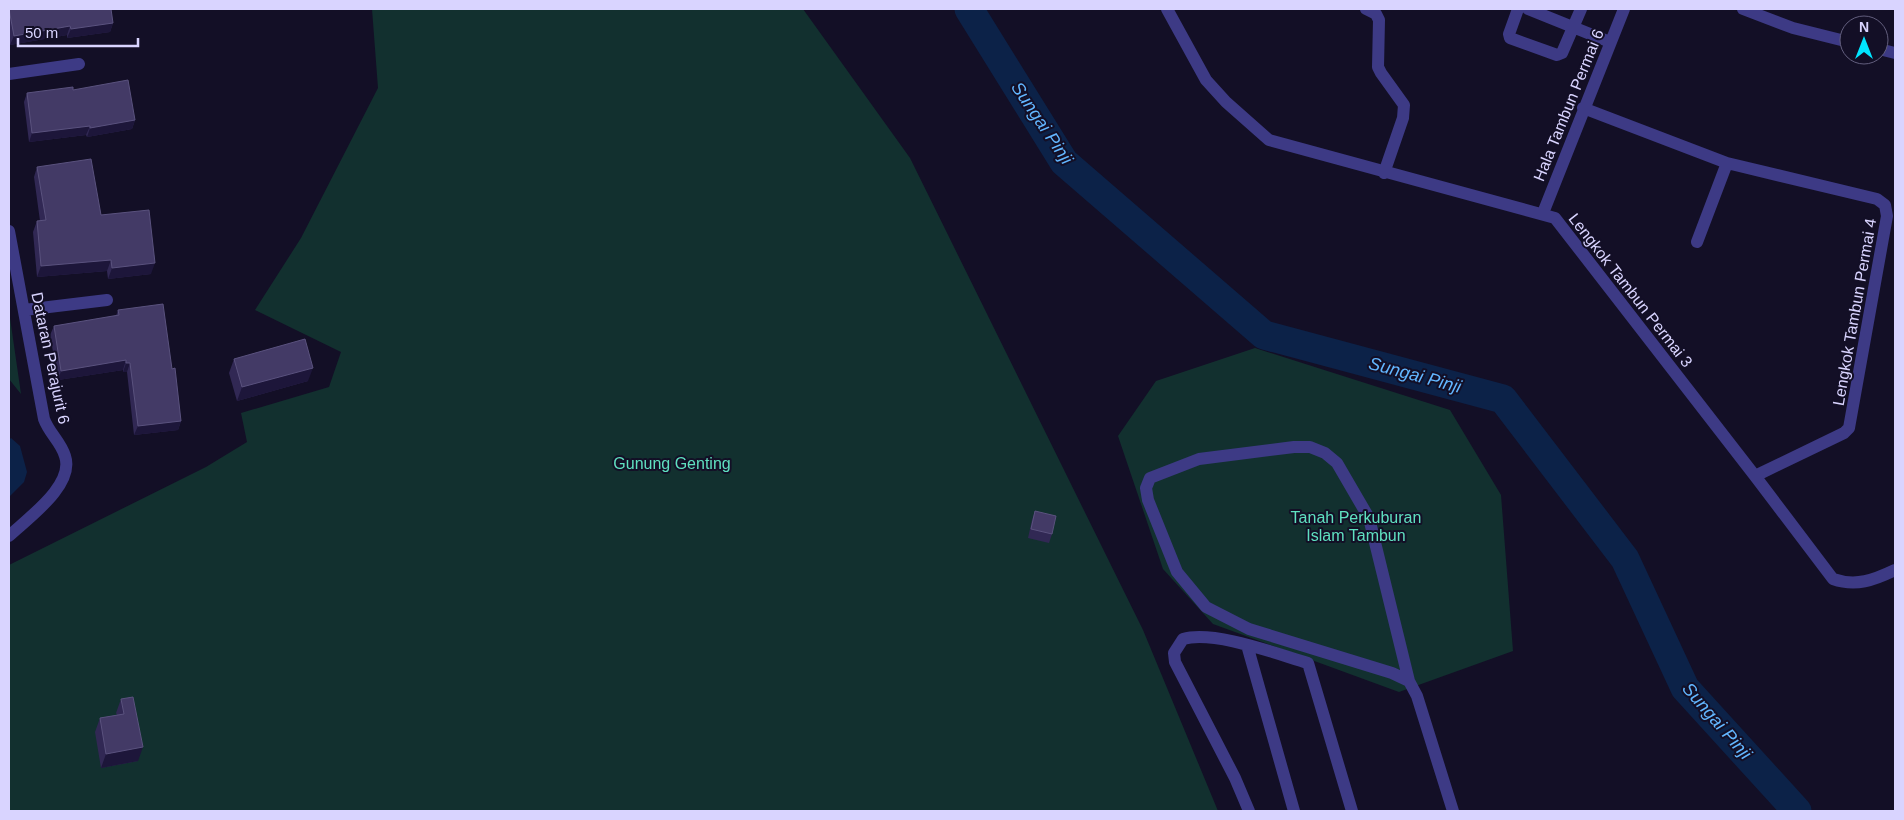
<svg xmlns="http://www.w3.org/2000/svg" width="1904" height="820" font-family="Helvetica,sans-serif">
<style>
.green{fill:#12302f}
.water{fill:#0c2248}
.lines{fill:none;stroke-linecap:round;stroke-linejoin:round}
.river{stroke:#0c2248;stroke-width:29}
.minor{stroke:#3d3a85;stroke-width:12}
.wall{fill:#312854}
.shaded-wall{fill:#1d163a}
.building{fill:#433a66;stroke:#5a527e}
.labels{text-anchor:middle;stroke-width:4;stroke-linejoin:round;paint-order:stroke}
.street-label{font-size:16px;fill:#d9d4ff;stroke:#130f26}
.park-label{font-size:16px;fill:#5fe0c0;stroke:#130f26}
.water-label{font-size:18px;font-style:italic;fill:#62b6ff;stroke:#130f26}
</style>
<rect width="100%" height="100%" fill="#130f26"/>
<path class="green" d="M372,9H803L910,158L1143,630L1218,811H9V565L206,467L247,442L241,413L329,387L341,352L255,310L301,238L378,88Z
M9,311L21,394L9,379Z
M1255,348L1450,410L1501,495L1513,651L1399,692L1213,624L1163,569L1118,436L1156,381Z"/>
<path class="water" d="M11,438L20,446L27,472L24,482L9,497V440Z"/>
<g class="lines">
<path class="river" d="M969,9L1064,162L1264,335L1503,399L1625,559L1685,688L1797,811"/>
<path class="minor" d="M1167,9L1206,80L1226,102L1269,140L1555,218L1755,476L1833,579C1856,587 1874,580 1895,570
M1366,9L1376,14L1379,20L1378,67L1381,73L1404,105L1403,118L1384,173
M1518,9L1509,34L1510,38L1557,55L1562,53L1581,9
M1528,9L1610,42
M1743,9L1793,28L1849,42
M1879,49L1895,53
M9,74L79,64
M1583,108L1727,163L1877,199L1885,205L1887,216L1849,428L1844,433L1755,476
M1543,213L1624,9
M9,231L44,419C49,433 61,442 65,456C75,485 28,518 9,536
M1697,242L1727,163
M24,310L107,300
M1247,645L1294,811
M1409,681L1369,518L1337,463L1325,453L1310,447H1294L1199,459L1150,478L1146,488L1148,500L1177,572L1206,607L1249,629L1392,673L1409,681L1417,696L1453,811
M1249,811L1235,778L1175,662L1174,653L1183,639C1214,630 1277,654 1308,663L1352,811"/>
</g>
<path class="wall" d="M9,9L113,23L110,32L67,38V35L10,45L9,36Z
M73,90L135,120L132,129L87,137L86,135L29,142L24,102L27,93Z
M37,167L101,215L151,274L108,279L107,271L37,277L33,232L37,221H40L34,177Z
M118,310L172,369L181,421L178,430L134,435L127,372H123V370L58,380L50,335L54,326L116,316Z
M234,359L308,381L237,401L229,373Z
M1035,511L1052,534L1049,543L1028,538L1032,520Z
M121,699L138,761L101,768L95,732L100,718L117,715L116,713Z"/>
<path class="shaded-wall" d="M113,23L110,32L67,38L71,29Z
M70,26L67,35L10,45L14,36Z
M135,120L132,129L87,137L90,128Z
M90,126L86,135L29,142L32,133Z
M111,260L107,271L37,277L41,266Z
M155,263L151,274L108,279L112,268Z
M126,360L123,370L58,380L61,371Z
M126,363H130L127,372H123Z
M313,368L308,381L237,401L242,387Z
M181,421L178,430L134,435L138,426Z
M143,747L138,761L101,768L106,754Z"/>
<path class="building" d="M9,9H111L113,23L71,29L70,26L14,36Z
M128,80L135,120L90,128V126L32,133L27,93L73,87V90Z
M91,159L101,215L149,210L155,263L112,268L111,260L41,266L37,221L46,220L37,167Z
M163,304L172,369L175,368L181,421L138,426L130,363H126V360L61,371L54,326L119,315L118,310Z
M305,339L313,368L242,387L234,359Z
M1035,511L1056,516L1052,534L1031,529Z
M133,697L143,747L106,754L100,718L124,714L121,699Z"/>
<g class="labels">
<g class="street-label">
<text transform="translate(1568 105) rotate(-68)" y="6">Hala Tambun Permai 6</text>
<text transform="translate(1631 290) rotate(52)" y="6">Lengkok Tambun Permai 3</text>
<text transform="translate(1854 312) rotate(-80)" y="6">Lengkok Tambun Permai 4</text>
<text transform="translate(51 358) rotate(78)" y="6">Dataran Perajurit 6</text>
</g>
<g class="park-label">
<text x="672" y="469">Gunung Genting</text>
<text x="1356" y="523">Tanah Perkuburan<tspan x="1356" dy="18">Islam Tambun</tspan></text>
</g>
<g class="water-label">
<text transform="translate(1042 123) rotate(56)" y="6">Sungai Pinji</text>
<text transform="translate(1415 375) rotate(15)" y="6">Sungai Pinji</text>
<text transform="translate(1717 721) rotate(49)" y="6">Sungai Pinji</text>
</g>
</g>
<rect width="1904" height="820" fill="none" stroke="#d9d4ff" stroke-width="20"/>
<g transform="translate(1864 40)"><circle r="24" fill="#130f26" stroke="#625e7d"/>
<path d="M0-4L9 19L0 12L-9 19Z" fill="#00e5ff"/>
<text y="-8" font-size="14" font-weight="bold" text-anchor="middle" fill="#d9d4ff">N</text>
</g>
<path d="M18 38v8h120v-8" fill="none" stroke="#d9d4ff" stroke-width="2.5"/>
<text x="25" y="38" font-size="15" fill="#d9d4ff" stroke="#130f26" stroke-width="4" paint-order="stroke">50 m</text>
</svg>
